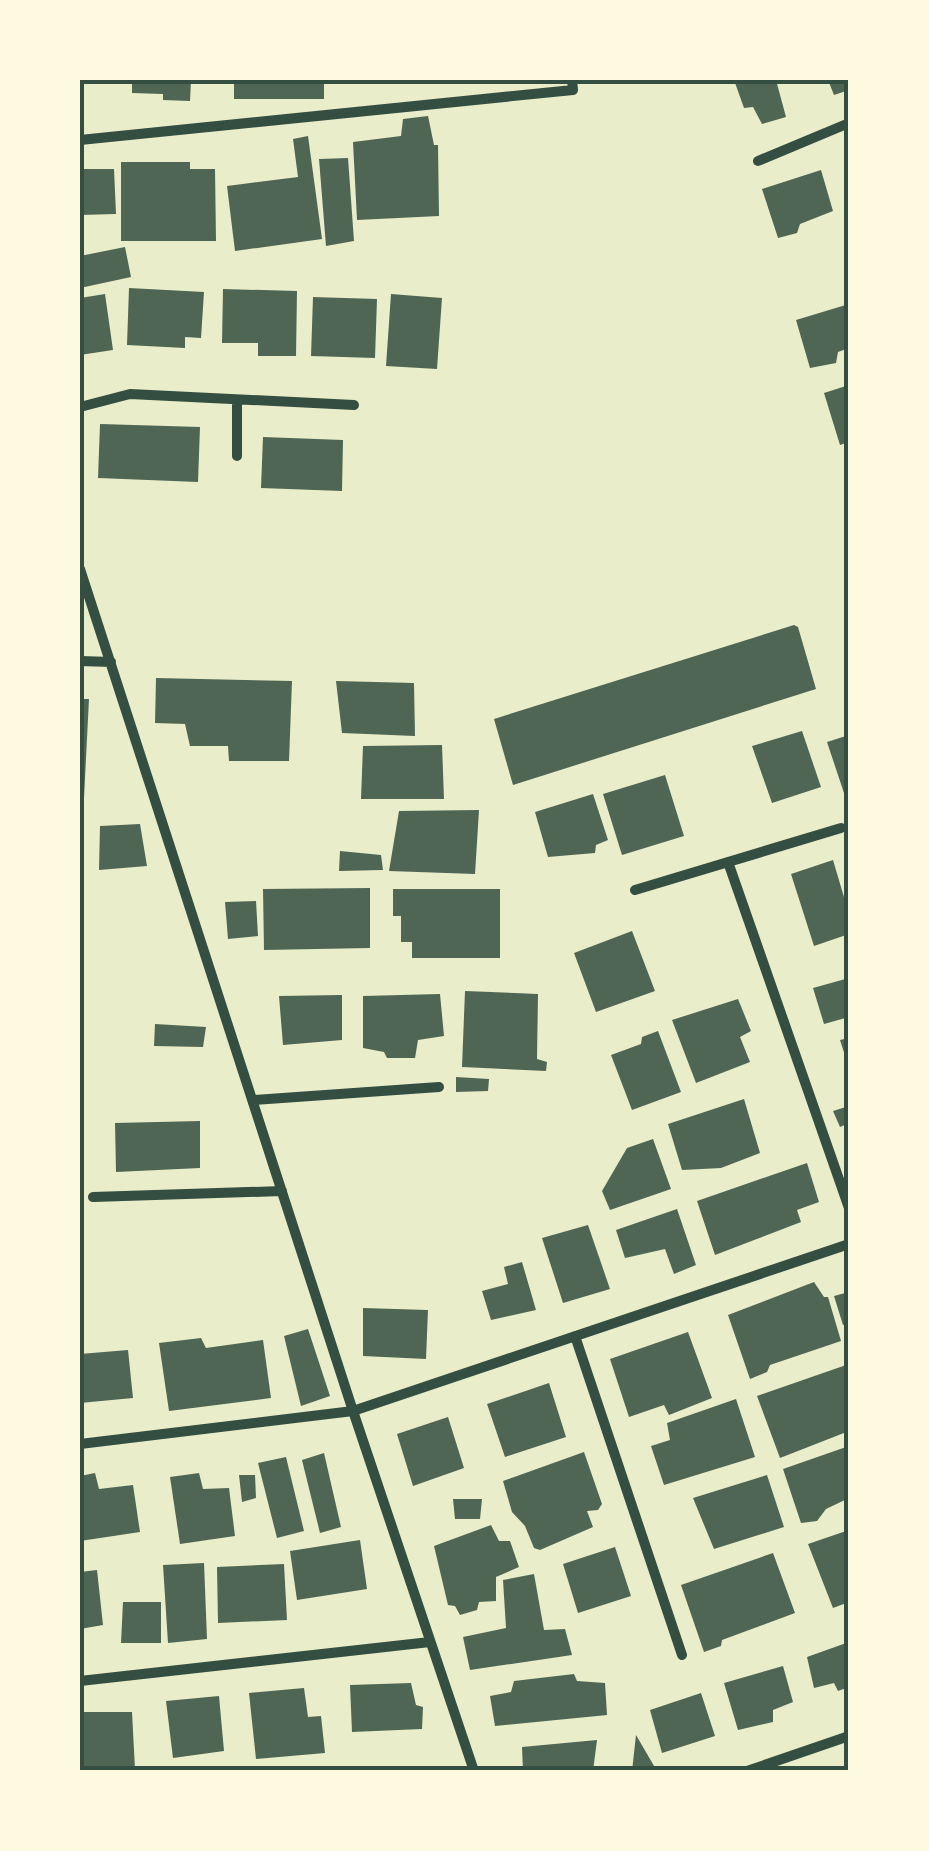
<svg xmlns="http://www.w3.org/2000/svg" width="929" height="1851" font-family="'Times New Roman',serif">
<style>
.building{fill:#4f6655}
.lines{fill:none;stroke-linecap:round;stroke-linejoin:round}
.minor{stroke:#344e41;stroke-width:10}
.neatline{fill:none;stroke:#344e41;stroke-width:4}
</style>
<rect width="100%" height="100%" fill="#e9edc9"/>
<path class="building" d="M132,80H191L190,101L163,100V94L132,93Z
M234,80H324V99H234Z
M734,80H776L786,117L762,124L753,107L744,108Z
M828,80H849V90L834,95Z
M428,116L434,145H438L439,216L357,220L353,142L401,136L403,119Z
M308,136L322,239L235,251L227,186L298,177L293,139Z
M348,158L354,241L326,246L319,159Z
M121,162H190V169H215L216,241H121Z
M80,169H114L116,214L80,215Z
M821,170L833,211L800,224L797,233L778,238L762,189Z
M125,247L131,277L80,288V256Z
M129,288L204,292L201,338L185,337V348L127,345Z
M223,289L297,291L296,356H258V343H222Z
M105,294L113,350L80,355V298Z
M391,294L442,298L437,369L386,366Z
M313,297L377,299L375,358L311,356Z
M849,304V348L838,352L836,363L810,368L796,320Z
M849,385V442L840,445L824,393Z
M100,424L200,427L198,482L98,478Z
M263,437L343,440L342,491L261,488Z
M794,625L798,627L816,689L513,785L494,719Z
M156,678L292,681L289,761H229L228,746H190L185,724L155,723Z
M336,681L414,683L415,736L342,733Z
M80,699H89L84,798H80Z
M802,731L821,787L772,803L752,746Z
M849,735V794L845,796L827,742Z
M442,745L444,799H361L363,746Z
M665,775L684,836L622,855L603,794Z
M593,794L608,840L596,845L595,853L548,857L535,812Z
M479,810L475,874L389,871L399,811Z
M140,824L147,866L99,870L100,826Z
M340,851L381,855L383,870L339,871Z
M833,860L849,914V934L814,946L791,874Z
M370,888V948L264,950L263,889Z
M393,889H500V958H412V942H401V916H393Z
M256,901L258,936L228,939L225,902Z
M632,931L655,991L596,1012L574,953Z
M849,978V1017L824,1024L813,988Z
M465,991L538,994L537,1059L547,1062L546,1071L462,1067Z
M440,994L444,1036L418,1040L415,1058H387L384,1052L363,1048V996Z
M342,995V1040L283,1045L279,996Z
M738,999L751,1031L740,1037L750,1062L696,1083L672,1020Z
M155,1024L206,1027L203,1047L154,1046Z
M658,1031L681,1092L632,1110L611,1055L641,1044L642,1037Z
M849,1038V1065H848L840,1040Z
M456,1077L489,1079L488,1091L456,1092Z
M744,1099L760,1153L721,1168L682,1170L668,1124Z
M849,1106V1123L840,1127L833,1111Z
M200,1121V1168L116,1172L115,1123Z
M653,1139L671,1189L610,1210L602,1191L627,1148Z
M807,1163L819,1202L797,1210L801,1222L715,1255L697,1201Z
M677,1209L696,1265L674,1274L665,1249L625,1258L616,1230Z
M588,1225L610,1289L563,1303L542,1238Z
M522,1262L536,1310L491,1320L482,1291L508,1284L504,1267Z
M814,1282L824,1297H828L841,1341L770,1365L767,1372L750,1379L728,1315Z
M849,1292V1324L843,1325L834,1296Z
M363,1308L428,1310L426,1359L363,1356Z
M308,1329L330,1396L301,1406L284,1336Z
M688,1332L712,1398L669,1415L664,1405L629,1417L610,1359Z
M201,1338L206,1348L263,1340L271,1398L169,1411L159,1343Z
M128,1350L133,1398L80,1403V1354Z
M849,1364V1431L780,1458L757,1396Z
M549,1383L566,1437L505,1457L487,1404Z
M736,1399L755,1457L664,1485L651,1446L670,1440L667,1423Z
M448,1417L464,1468L413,1486L397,1434Z
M849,1446V1498L826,1509L817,1521L801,1523L783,1469Z
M584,1452L602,1504L598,1510L587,1511L593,1527L540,1550L534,1548L525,1526L512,1512L503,1481Z
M324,1453L341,1527L320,1533L302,1460Z
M286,1457L304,1531L277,1538L258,1463Z
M95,1473L99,1489L133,1485L140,1532L80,1541V1476Z
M199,1473L203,1489L229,1488L235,1536L180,1544L170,1477Z
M239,1475H255L256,1498L242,1502Z
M767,1475L784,1527L714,1549L693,1498Z
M453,1499H482L480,1519H455Z
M491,1525L499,1541H510L519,1567L496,1577V1601L479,1602L477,1610L460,1615L455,1606L448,1605L434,1546Z
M849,1530V1602L833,1608L808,1544Z
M360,1540L367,1589L297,1600L290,1551Z
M615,1547L631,1596L578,1613L563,1564Z
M773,1553L795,1613L722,1640L721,1646L704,1652L681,1585Z
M204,1563L207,1639L168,1643L163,1565Z
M284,1564L287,1620L218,1623L217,1567Z
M97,1570L103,1625L80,1629V1572Z
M534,1574L544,1630L565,1629L572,1655L470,1670L463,1637L506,1628L503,1580Z
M123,1602H161V1643H121Z
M849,1642V1687L838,1691L834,1683L814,1688L807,1657Z
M783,1666L793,1702L773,1710V1722L738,1730L724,1683Z
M574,1674L577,1681L605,1683L607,1715L495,1726L490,1696L511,1692L514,1681Z
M411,1683L416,1705L423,1707L422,1729L352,1732L350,1685Z
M304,1688L308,1717L321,1716L325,1753L256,1759L249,1693Z
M701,1693L715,1736L662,1753L650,1710Z
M219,1696L224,1751L173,1758L166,1701Z
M80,1712H132L135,1769L81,1771Z
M636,1735L657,1771H632Z
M597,1740L593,1771H523L522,1747Z
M443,1766V1771H418V1768Z"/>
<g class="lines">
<path class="minor" d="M80,140L573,90L572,80
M758,161L849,123
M80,407L130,394L354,405
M237,456V400
M80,569L353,1411L474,1771
M80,661L111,662
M728,862L849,1208
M635,890L841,828
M253,1100L439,1087
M93,1197L282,1191
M575,1336L682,1655
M80,1444L353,1411L849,1244
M80,1681L430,1642
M747,1771L849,1736"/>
</g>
<rect width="929" height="1851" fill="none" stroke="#fefae0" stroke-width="165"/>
<rect x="82" y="82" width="764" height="1686" class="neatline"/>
</svg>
